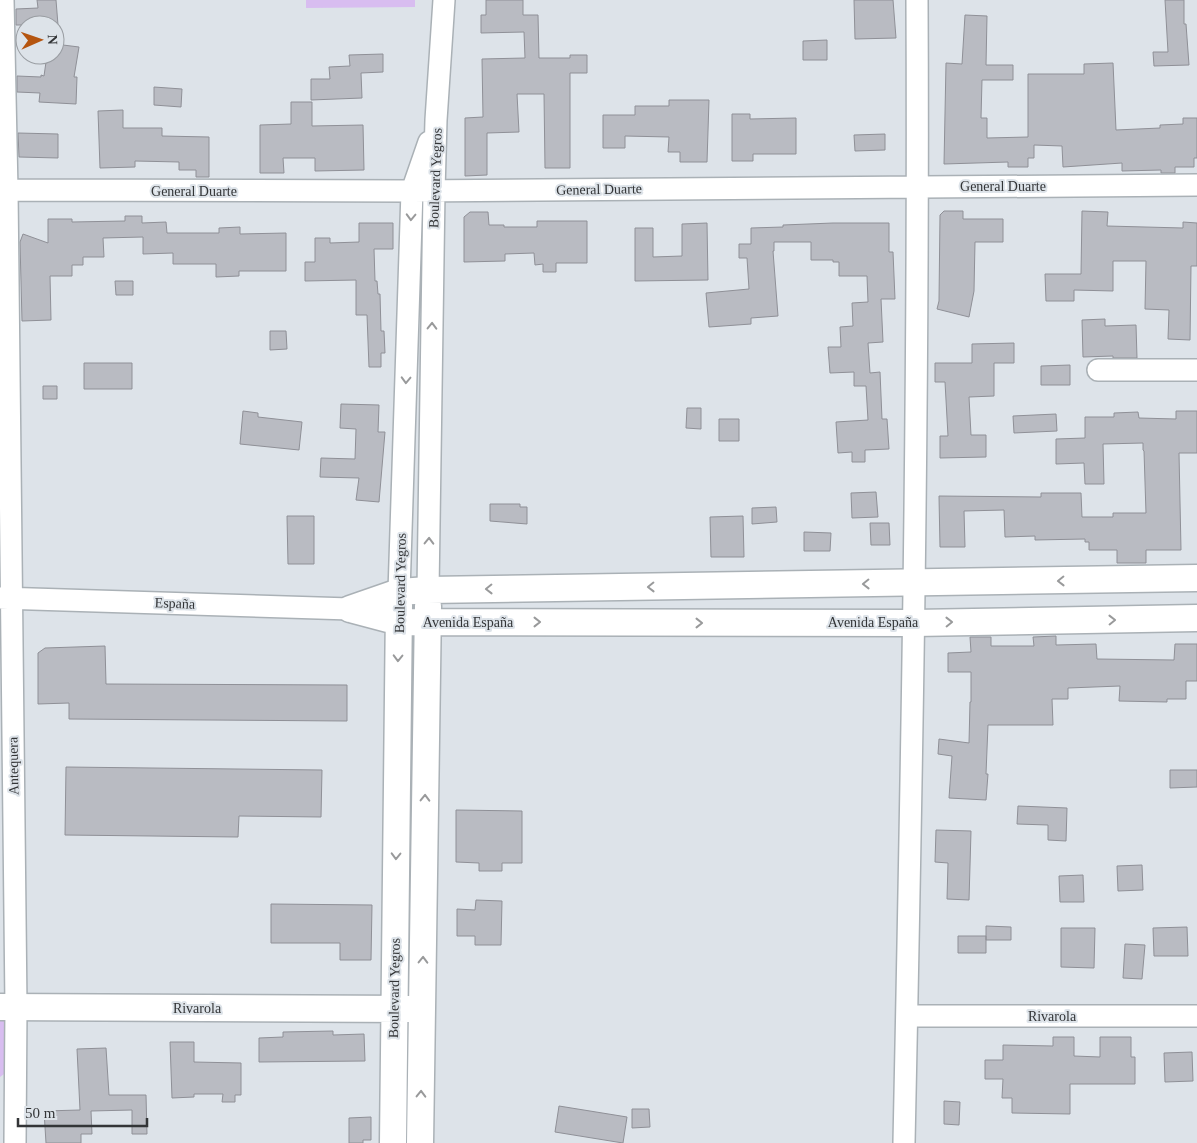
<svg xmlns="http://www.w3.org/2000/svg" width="1197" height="1143" font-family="Georgia,serif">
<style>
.green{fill:#d8bdf0}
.building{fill:#b9bbc2;stroke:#8f9097}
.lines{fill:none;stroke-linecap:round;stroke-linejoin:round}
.minor-casing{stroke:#aab1b6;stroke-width:24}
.tertiary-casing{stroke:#aab1b6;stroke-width:29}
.minor{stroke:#fff;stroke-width:21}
.tertiary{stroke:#fff;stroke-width:26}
.oneway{stroke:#999a9b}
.labels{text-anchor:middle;stroke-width:4;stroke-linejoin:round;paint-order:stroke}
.street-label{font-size:14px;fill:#333537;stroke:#dde3e9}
</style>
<rect width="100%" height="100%" fill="#dde3e9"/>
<path class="green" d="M306,0H415V7L306,8Z
M0,1012L10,1020L8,1071L0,1077Z"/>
<path class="building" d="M37,0H56L58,25H16V9L38,8Z
M486,0H523V15H538L539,58H570V55H587V73H570V168H545L544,94H517L519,132L487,133V175L465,176V118L483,117L482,59L525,58L524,32L481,33V15H486Z
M854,0H893L896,38L855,39Z
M1165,0H1184V24H1186L1189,65L1154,66L1153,52H1168Z
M965,15L987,16L986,65H1013V80H982L981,118H987V138L1028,137V74H1084V64L1113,63L1116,130L1160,128V125L1183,124V118H1197V158H1194V167H1175V173H1161V170L1122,171V163L1063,167L1062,146L1034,145V158H1028V167H1008V162L944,164L946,63L962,64Z
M827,40V60H803V41Z
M55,44L79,47L74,77H77L76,104L39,102L40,93L17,92V76L41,77V75L44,76L47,55H55Z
M383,54V72L361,73L362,98L311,100V79H330L329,67L350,66L349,55Z
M154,87L182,89L181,107L154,105Z
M669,100H709L707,162H680V152H668L669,137L625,136V148H603V115H635V106H669Z
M291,102H312V126L363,125L364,170L315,171V158H283L284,173H260V125L291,124Z
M123,110V128H162V136L209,137V177H196V170H179V162L135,161V167L100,168L98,111Z
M732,114H750V119L796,118V154H753V161H732Z
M18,133L58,134V158L19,157Z
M885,134V150L855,151L854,135Z
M944,211H963V219H1003V242H975L974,291L969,317L937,309L939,301L940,215Z
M1082,211L1108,212L1107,226L1183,228V222L1197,223V266H1191L1190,340L1168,339L1169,310L1145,309L1146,261H1113V291L1074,290V301H1046L1045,274H1081Z
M470,212H488L489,225H504V227H537V221H587V263H556V272H543V264L535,265L534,253L505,254V261L464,262V217Z
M125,216H142V223L166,222L167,233H219V228L240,227V234L286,233V271H239V276L216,277V264H173V253L143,254V237L103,238L104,257H83V265H72V276H50L51,320L22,321L20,242L23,234L48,243V219H72V222L125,221Z
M359,223H393V249H374L375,281H377L378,294H380L381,331H384L385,353H381V367H369L367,315H356V280L305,281V262H315V238H330V243L359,242Z
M707,223L708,280L635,281V228H653V257L682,256V224Z
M833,223H889V252H893L895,299H881L883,342L868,343L870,373L880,372L882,419H887L889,449L865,450V462H852V452L838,453L836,422L868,420L866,386H854V372L830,373L828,347H841L840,327L853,326L852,303L868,302L867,276H839V262H833V260H811V242H774V251H773L778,316L751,318V324L709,327L706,293L749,289L747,258H739V244H751V228L783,227V225Z
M115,281H133V295H116Z
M1105,319V326L1136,325L1137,358H1113V356L1083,357L1082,320Z
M270,331H286L287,349L270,350Z
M1014,343V363H994V396L969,397L971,435H986V457L940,458V436H948L945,382H935V363H972V344Z
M84,363H132V389H84Z
M1070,365V385H1041V366Z
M43,386H57V399H43Z
M341,404L379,405L378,432H385L379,502L356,500L359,478L320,477L321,458L355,459L356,429L340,428Z
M687,408H701V429L686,428Z
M243,411L258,413V417L302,422L299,450L240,444Z
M1176,411H1197V453H1179L1181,550H1146V563H1117V550H1089V542H1085V539L1035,540V536L1005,537L1004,510L964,511L965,547H940L939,496L1041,497V493H1081L1082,517H1113V513H1146L1144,451L1143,450V443L1103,444L1104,484H1085L1084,463L1056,464V439L1085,438V417H1114V413L1138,412L1139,418L1176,419Z
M1056,414L1057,431L1014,433L1013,416Z
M719,419H739V441H719Z
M876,492L878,517L852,518L851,493Z
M490,504H520V507H527V524L490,521Z
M776,507L777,522L752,524V508Z
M287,516H314V564H288Z
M743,516L744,557H711L710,517Z
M870,523H889L890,545H871Z
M804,532L831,533L830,551H804Z
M1056,636V645L1096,644L1097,659L1174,660L1175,644H1197V681H1186V699H1167V702L1119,701L1120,686L1068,688V699H1052L1053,725H988L986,774H988L986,800L949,798L952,756L938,754L939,739L969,743L970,702H971V672H948V653L971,652L970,637H991V646H1034L1033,637Z
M105,646L106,684L347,685V721L69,719V703L38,704V653L45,648Z
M66,767L322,770L321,817L239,816L238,837L65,835Z
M1170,770H1197V787L1170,788Z
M1018,806L1067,808L1066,841L1048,840V825L1017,824Z
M456,810L522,811V863H502V871H479V863L456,862Z
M936,830L971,831L969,900L947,899L948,863L935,862Z
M1142,865L1143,890L1118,891L1117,866Z
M1083,875L1084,902H1060L1059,876Z
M476,900L502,901L501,945H475V936H457V909L475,910Z
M271,904L372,905L371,960H340V943H271Z
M986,926L1011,927V940H986Z
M1187,927L1188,956H1154L1153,928Z
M1061,928H1095L1094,968L1061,967Z
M958,936H986V953H958Z
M1125,944L1145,945L1142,979L1123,978Z
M333,1031V1035L364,1034L365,1061L259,1062V1038L283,1037V1032Z
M1053,1037H1074V1056L1100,1057V1037H1131V1057H1135V1084H1070V1114L1012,1113V1098H1002L1003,1079H985V1060H1003V1045L1053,1046Z
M170,1042H194V1062L241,1063V1095H235V1102H222L223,1094H194V1097L172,1098Z
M106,1048L109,1095H146L147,1134H132V1110L91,1111L92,1134H81V1143H46L44,1111L80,1110L77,1049Z
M1192,1052L1193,1081L1165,1082L1164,1053Z
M944,1101L960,1102L959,1125L944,1124Z
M559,1106L627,1117L623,1143L555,1132Z
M632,1109H649L650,1127L632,1128Z
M371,1117V1140H363V1143H349V1118Z"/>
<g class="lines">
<g class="minor-casing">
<path id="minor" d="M3,0L7,190L16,1007L15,1143
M0,190L412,191L1197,185
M1098,370H1197
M428,590L434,191L436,120L444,0
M399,592L412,191L429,142
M0,598L350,609
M907,1016H1197
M904,1143C912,762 919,381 917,0"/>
</g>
<g class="tertiary-casing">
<path id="tertiary" d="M350,609L399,592L428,590L1197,578
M350,609L399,622L914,623L1197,618
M0,1007L411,1009
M393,1143L399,605
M420,1143L428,606"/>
</g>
<use href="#minor" class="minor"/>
<use href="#tertiary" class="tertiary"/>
</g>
<defs><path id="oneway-chevron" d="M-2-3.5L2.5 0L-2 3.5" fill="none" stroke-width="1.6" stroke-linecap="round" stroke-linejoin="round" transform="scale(1.25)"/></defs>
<g class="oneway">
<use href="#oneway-chevron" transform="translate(411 217) rotate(92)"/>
<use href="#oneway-chevron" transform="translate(432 326) rotate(-89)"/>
<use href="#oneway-chevron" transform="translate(406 380) rotate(92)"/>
<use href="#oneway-chevron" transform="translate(429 541) rotate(-89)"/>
<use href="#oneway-chevron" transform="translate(1061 581) rotate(179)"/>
<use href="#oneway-chevron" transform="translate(866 584) rotate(179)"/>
<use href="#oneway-chevron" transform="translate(651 587) rotate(179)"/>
<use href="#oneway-chevron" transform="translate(489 589) rotate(179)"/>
<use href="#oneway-chevron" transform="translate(1112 620) rotate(-1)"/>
<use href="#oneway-chevron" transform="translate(537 622)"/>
<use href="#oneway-chevron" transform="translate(949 622) rotate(-1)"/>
<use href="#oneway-chevron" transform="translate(699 623)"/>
<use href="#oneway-chevron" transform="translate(398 658) rotate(91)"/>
<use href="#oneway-chevron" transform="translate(425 798) rotate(-89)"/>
<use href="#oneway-chevron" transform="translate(396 856) rotate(91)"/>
<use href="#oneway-chevron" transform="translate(423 960) rotate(-89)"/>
<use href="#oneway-chevron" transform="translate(421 1094) rotate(-89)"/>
</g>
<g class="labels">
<g class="street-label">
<text transform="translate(435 178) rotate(-88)" y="5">Boulevard Yegros</text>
<text x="1003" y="191">General Duarte</text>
<text transform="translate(599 189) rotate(-1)" y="5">General Duarte</text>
<text x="194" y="196">General Duarte</text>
<text transform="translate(400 583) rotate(-89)" y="5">Boulevard Yegros</text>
<text transform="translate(175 603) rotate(2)" y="5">España</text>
<text x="468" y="627">Avenida España</text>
<text x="873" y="627">Avenida España</text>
<text transform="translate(13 766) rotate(-91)" y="5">Antequera</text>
<text transform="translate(394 988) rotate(-89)" y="5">Boulevard Yegros</text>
<text x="197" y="1013">Rivarola</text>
<text x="1052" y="1021">Rivarola</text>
</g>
</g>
<g transform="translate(40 40) rotate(88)"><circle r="24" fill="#dde3e9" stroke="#999da2"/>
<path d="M0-4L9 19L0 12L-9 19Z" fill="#b55510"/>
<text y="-8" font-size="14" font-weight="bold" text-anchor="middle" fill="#333537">N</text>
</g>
<path d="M18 1118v8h129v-8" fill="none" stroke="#333537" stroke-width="2.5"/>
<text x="25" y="1118" font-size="15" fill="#333537" stroke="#dde3e9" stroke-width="4" paint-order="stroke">50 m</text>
</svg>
